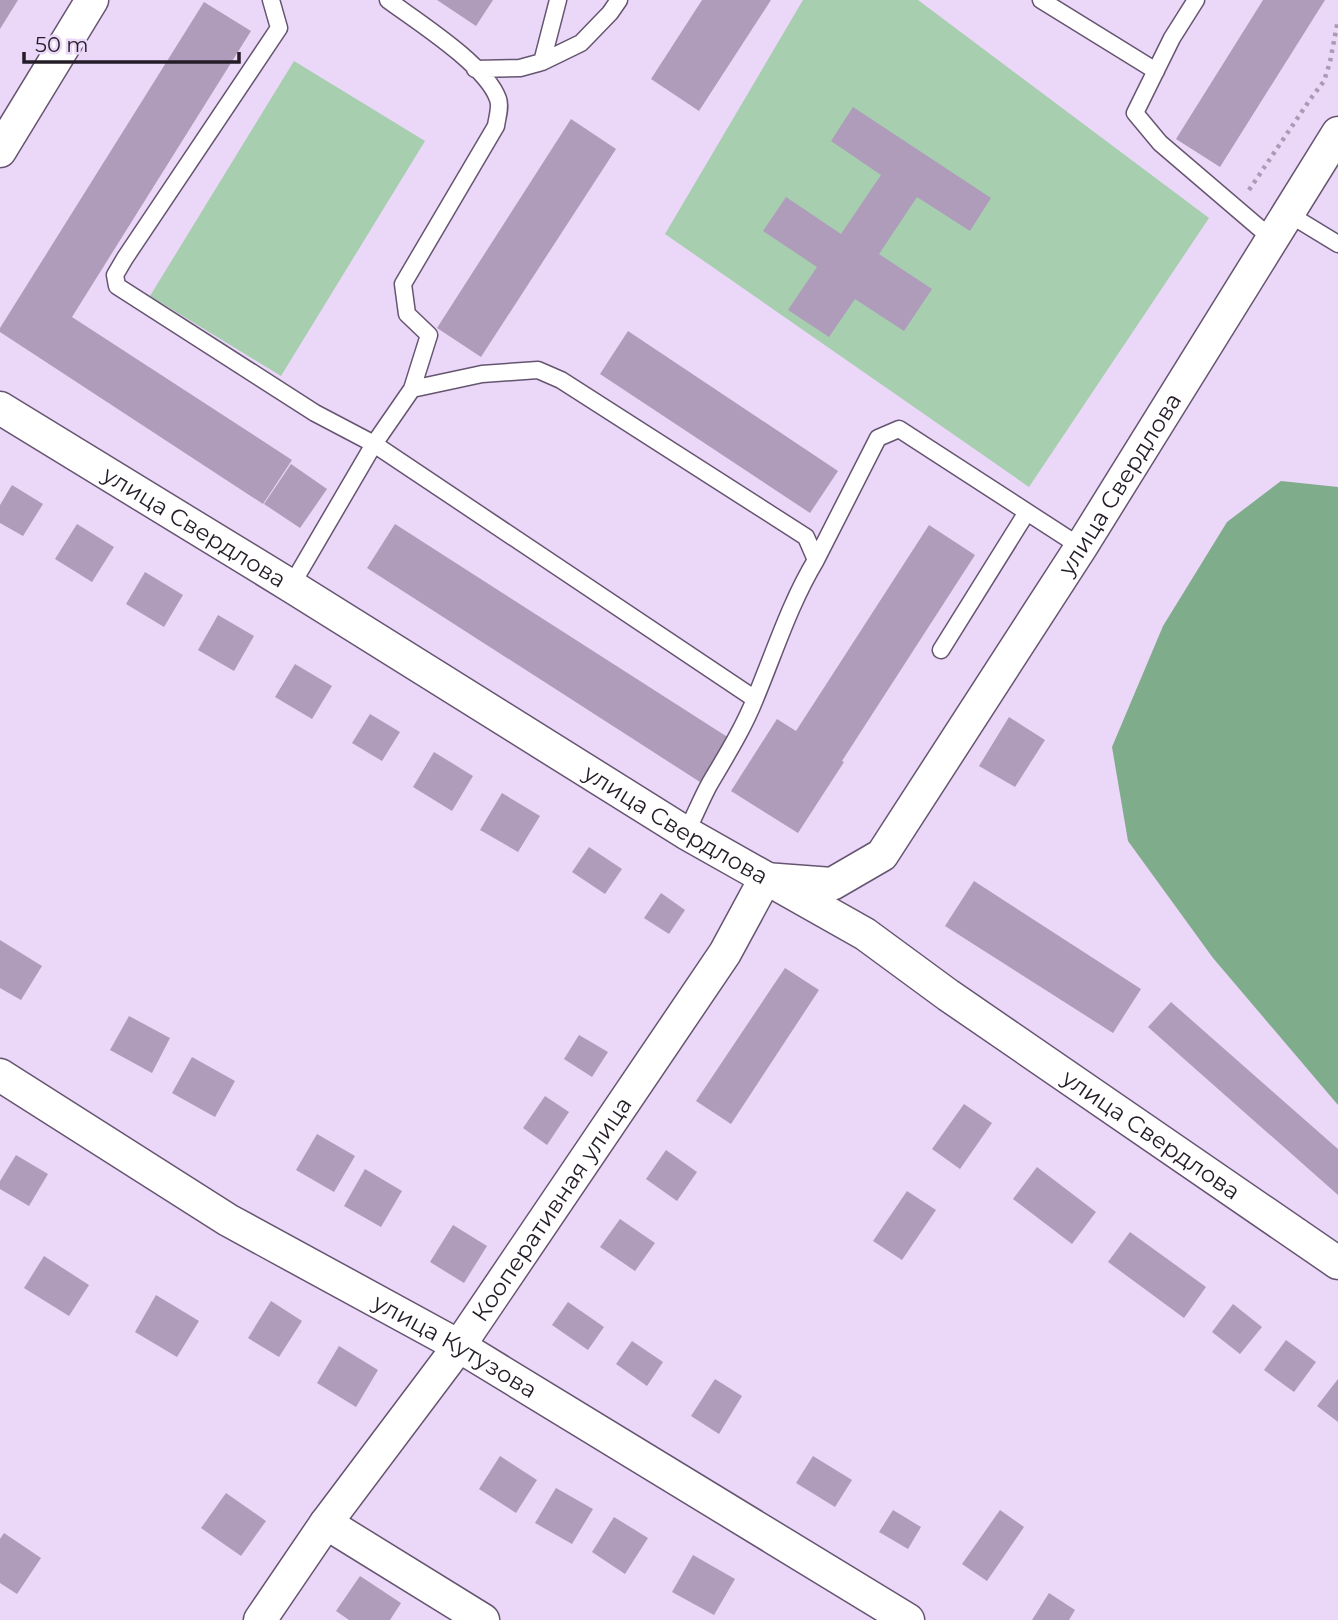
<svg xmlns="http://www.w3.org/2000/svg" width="1338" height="1620" font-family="Montserrat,sans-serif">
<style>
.green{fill:#a6ceaf}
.forest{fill:#7fac8a}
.building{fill:#af9cbb}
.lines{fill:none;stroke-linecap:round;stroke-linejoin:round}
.lane-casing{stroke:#665571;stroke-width:19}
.street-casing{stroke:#665571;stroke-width:35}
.path{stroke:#aa9bb5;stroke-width:4.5;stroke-dasharray:3.5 5;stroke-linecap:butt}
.lane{stroke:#fff;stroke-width:16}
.street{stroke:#fff;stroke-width:32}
.labels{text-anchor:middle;stroke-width:5;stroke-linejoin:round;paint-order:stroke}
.street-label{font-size:23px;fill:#241d28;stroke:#ebd7f8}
</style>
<rect width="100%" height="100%" fill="#ebd7f8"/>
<path class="green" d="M803,0H918L1209,218L1029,487L665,234Z
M294,61L425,141L281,376L150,296Z"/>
<path class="forest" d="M1281,481L1338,487V1105L1213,958L1128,841L1112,747L1163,626L1227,522Z"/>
<path class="building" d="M0,0H18L0,29Z
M437,0H493L476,26Z
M702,0H771L699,111L651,79Z
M1263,0H1325L1220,167L1176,139Z
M204,2L251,31L72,317L292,460L263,504L0,332V328Z
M853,107L991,198L970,231L917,197L879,254L932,289L904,331L855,299L829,337L788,310L817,267L763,231L786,197L841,234L881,175L831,141Z
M571,119L616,149L481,357L437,328Z
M628,331L838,471L810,513L600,374Z
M291,464L327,489L300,528L264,504Z
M12,485L43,504L23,536L0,523V505Z
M77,524L114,547L92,582L55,559Z
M395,524L729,738L700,782L367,568Z
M929,525L975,555L842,761L844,762L798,833L731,791L777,719L796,731Z
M145,572L183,595L164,627L126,604Z
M218,615L254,636L234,671L198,650Z
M295,664L332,686L312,719L275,697Z
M370,714L400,732L382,761L352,743Z
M1009,717L1045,740L1015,787L979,766Z
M434,752L473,776L452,811L413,787Z
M502,793L540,816L518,852L480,830Z
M589,847L622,869L605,894L572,872Z
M974,881L1141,989L1113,1033L945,926Z
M661,893L685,910L669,934L644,918Z
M0,940L42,966L21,1000L0,988Z
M785,968L819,990L731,1124L696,1101Z
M1171,1002L1338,1149V1195L1148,1027Z
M129,1016L170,1038L152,1073L110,1050Z
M579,1035L608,1052L592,1077L564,1059Z
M192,1057L235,1081L215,1117L172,1093Z
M545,1096L569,1112L547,1145L523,1128Z
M964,1104L992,1123L960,1169L932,1149Z
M317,1134L355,1156L334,1192L296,1170Z
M666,1150L697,1172L677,1201L646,1179Z
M16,1155L48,1174L29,1206L0,1189V1181Z
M1037,1167L1096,1212L1072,1244L1013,1199Z
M365,1169L402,1191L381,1227L344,1206Z
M907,1191L936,1210L902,1260L873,1241Z
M620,1219L655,1243L635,1271L600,1247Z
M453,1225L487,1246L464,1283L430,1262Z
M1130,1232L1206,1287L1184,1318L1108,1262Z
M44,1256L89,1285L69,1316L24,1288Z
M156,1295L199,1321L177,1357L135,1332Z
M271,1301L302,1321L279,1357L248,1338Z
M568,1302L604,1327L588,1350L552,1325Z
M1233,1304L1262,1327L1240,1354L1212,1332Z
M1286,1340L1316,1362L1294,1392L1264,1370Z
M632,1341L663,1362L647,1386L616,1364Z
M339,1346L378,1370L356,1407L317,1383Z
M715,1379L742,1396L719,1434L691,1416Z
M1338,1379V1422L1317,1406Z
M500,1456L537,1480L516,1513L479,1489Z
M813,1456L852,1480L835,1507L796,1483Z
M556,1488L593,1509L572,1544L535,1523Z
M226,1493L266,1521L241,1556L201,1528Z
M893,1510L921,1527L908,1549L879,1532Z
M1000,1510L1024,1527L987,1581L962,1564Z
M614,1517L648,1538L625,1574L592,1552Z
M4,1533L41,1558L17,1594L0,1583V1539Z
M693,1555L735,1579L714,1615L672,1592Z
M360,1576L401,1603L390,1620H349L336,1611Z
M1049,1593L1075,1610L1069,1620H1032Z"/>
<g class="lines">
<g class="lane-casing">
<path id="lane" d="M271,0L279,28L125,258L115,275L117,286L315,413L374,444L755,699
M388,0C418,22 486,65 498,99C501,107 497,118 496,126L403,284L407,314L429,335L412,389
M1041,0L1156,71
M1196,0L1172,38L1135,113L1160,143L1271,238
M542,62L558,0
M475,69L520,68L542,62L581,43L610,13L619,0
M1287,213L1338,244
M291,586L374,444L412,389L482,374L538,370L561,380L806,537L816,560
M941,650L1027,512
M686,833C694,817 701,800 709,785C726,756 743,729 755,699C775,651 790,603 816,560L878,438L899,429L1081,547"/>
</g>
<g class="street-casing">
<g id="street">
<path d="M0,151L92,0"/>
<path id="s1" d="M0,408L291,586L686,833L865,934L948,995L1338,1263"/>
<path id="s2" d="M0,1075L228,1220L459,1346L908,1620"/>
<path d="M326,1523L483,1620"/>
<path id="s3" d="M260,1620L326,1523L459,1346L725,953L765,879L832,884L882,855L1081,547L1338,133"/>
</g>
</g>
<path class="path" d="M1249,190L1309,101L1324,81L1330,62L1338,20"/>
<use href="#lane" class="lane"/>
<use href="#street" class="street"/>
</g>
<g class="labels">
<g class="street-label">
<text dy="8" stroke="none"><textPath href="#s3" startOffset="1463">улица Свердлова</textPath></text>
<text dy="8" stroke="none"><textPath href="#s1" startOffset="228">улица Свердлова</textPath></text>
<text dy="8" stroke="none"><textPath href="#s1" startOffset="794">улица Свердлова</textPath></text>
<text dy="8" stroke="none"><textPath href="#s1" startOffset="1362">улица Свердлова</textPath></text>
<text dy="8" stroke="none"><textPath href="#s3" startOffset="504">Кооперативная улица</textPath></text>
<text dy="8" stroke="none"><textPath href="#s2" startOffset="530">улица Кутузова</textPath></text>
</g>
</g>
<path d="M24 52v10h215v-10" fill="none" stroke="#241d28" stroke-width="3.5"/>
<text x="35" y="52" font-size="21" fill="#241d28" stroke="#ebd7f8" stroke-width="5" paint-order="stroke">50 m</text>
</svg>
